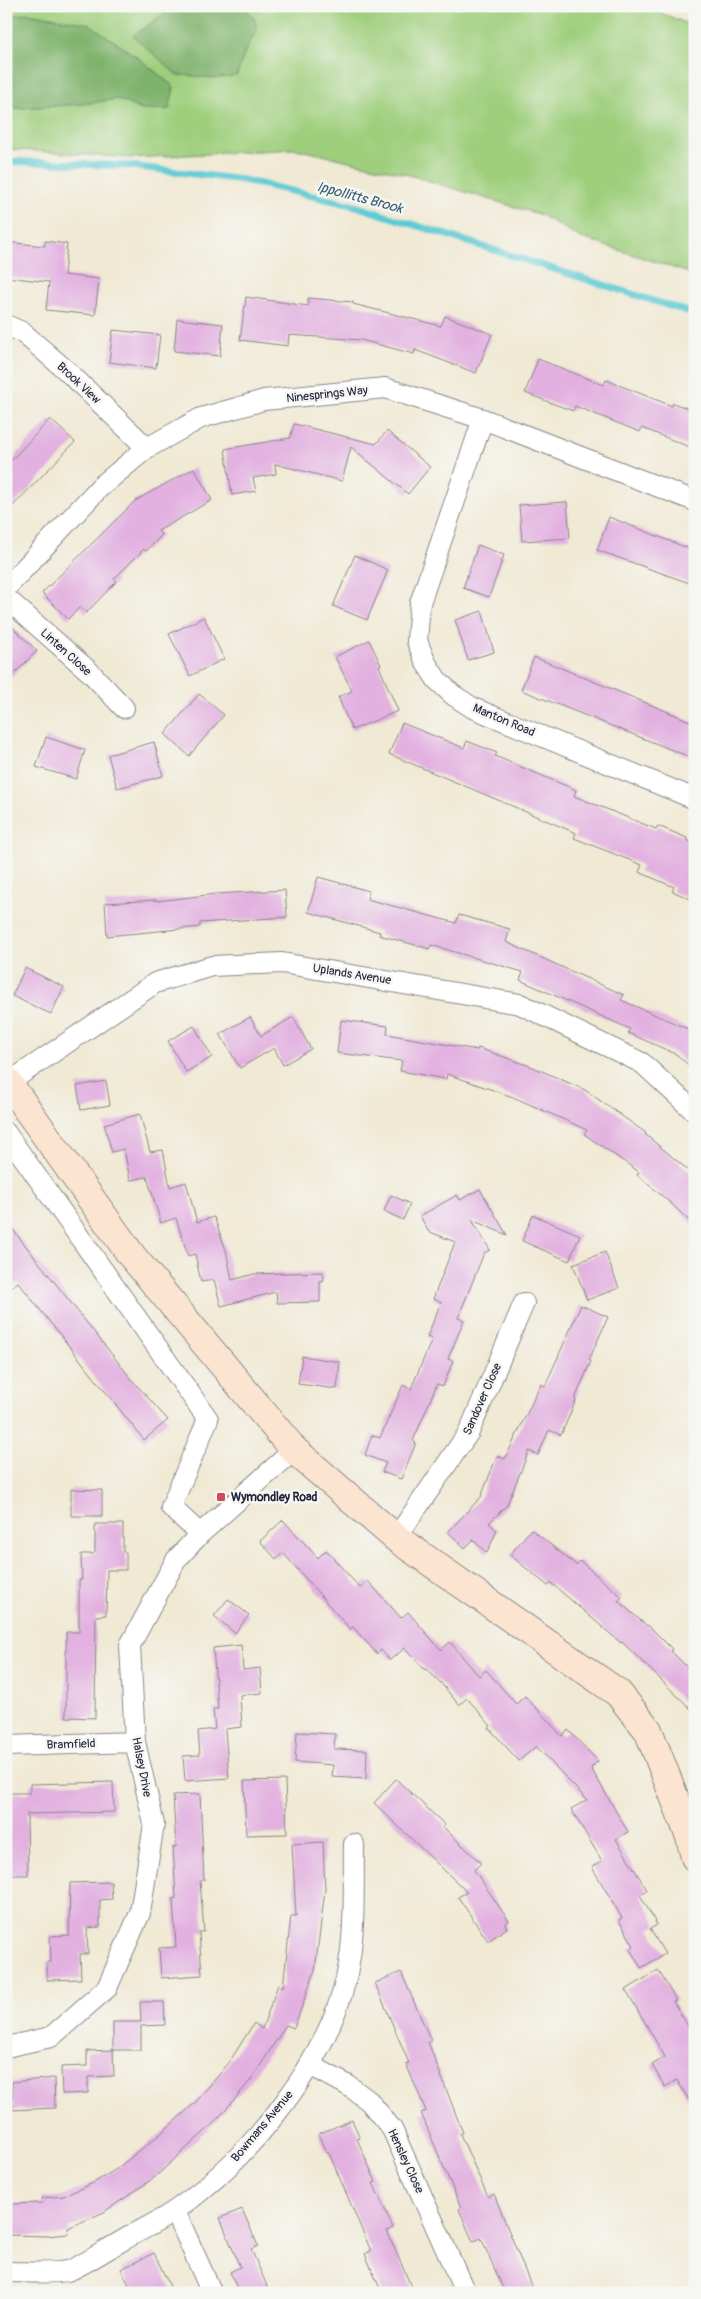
<svg xmlns="http://www.w3.org/2000/svg" width="701" height="2299" font-family="Pangolin,sans-serif">
<style>
.green{fill:#9fcf7d;stroke:#60785c}
.forest{fill:#7fb26c;stroke:#506a54}
.lines{fill:none;stroke-linecap:round;stroke-linejoin:round}
.stream{stroke:#5dcad4;stroke-width:7}
.building{fill:#e2b1e0}
.street-casing{stroke:#898688;stroke-width:22}
.secondary-casing{stroke:#898688;stroke-width:30}
.street{stroke:#fff;stroke-width:20}
.secondary{stroke:#fce5d0;stroke-width:28}
.poi-dot{fill:#d1495b;stroke:#f6f6f2;stroke-width:2}
.labels{text-anchor:middle;stroke-width:5;stroke-linejoin:round;paint-order:stroke}
.street-label{font-size:12px;fill:#22223b;stroke:#f6f6f2}
.poi-label{font-size:12px;font-weight:bold;fill:#22223b;stroke:#f6f6f2;text-anchor:start}
.water-label{font-size:14px;font-style:italic;fill:#375d71;stroke:#f6f6f2}
</style>
<rect width="100%" height="100%" fill="#f6f6f2"/>
<filter id="ink" filterUnits="userSpaceOnUse"><feTurbulence type="fractalNoise" baseFrequency=".02" numOctaves="2"/><feDisplacementMap in="SourceGraphic" scale="10" xChannelSelector="R" yChannelSelector="G"/><feConvolveMatrix kernelMatrix="1 2 1 2 8 2 1 2 1" color-interpolation-filters="sRGB"/></filter>
<filter id="wash" filterUnits="userSpaceOnUse"><feTurbulence type="fractalNoise" baseFrequency=".0096" numOctaves="4" result="noise"/><feDisplacementMap in="SourceGraphic" scale="20" xChannelSelector="R" yChannelSelector="G"/><feGaussianBlur stdDeviation="1.12" result="paint"/><feColorMatrix in="noise" values="0 0 0 0 0 0 0 0 0 0 0 0 0 0 0 0 0 1.4 0 .05"/><feComposite in="paint" operator="in"/></filter>
<g filter="url(#wash)">
<rect width="100%" height="100%" fill="#f0e9d4"/>
<path class="green" d="M6,6H175L168,10L177,75H237L244,54L257,29L254,18L243,6H645L695,27V275L579,237L541,215L406,174L296,149L133,158L6,149V109L83,104L117,99L142,110L169,109L174,87L137,57L89,24L28,13L6,17Z"/>
<path class="forest" d="M175,6H243L254,18L257,29L244,54L237,75C219,82 196,75 177,75L133,36Z
M28,13L89,24L137,57L174,87L169,109L142,110L117,99L83,104L6,109V17Z"/>
<g class="lines">
<path class="stream" d="M6,161L130,166L243,180L352,205L695,314"/>
</g>
<g id="blocks">
<path class="building" d="M45,241L67,244L64,275L99,279L95,315L46,310L49,282L6,277V242L45,246Z
M246,297L308,306V298L353,302V304L441,326L445,316L492,334L476,373L415,350L414,354L361,340L289,335L288,346L240,340Z
M177,319L223,324L220,356L174,351Z
M113,330L160,335L156,368L109,362Z
M538,359L604,385L606,380L672,406L673,403L695,411V449L642,428L640,432L575,406L573,411L525,393Z
M50,419L75,442L6,513V466Z
M294,424L376,444L387,431L430,467L408,494L351,447L342,481L275,464L276,474L253,478L256,491L232,495L225,449L290,438Z
M194,468L212,500L158,531L162,535L146,551L144,549L114,579L117,581L86,613L80,607L68,619L42,593L135,501Z
M567,502L570,538L522,541L519,505Z
M609,517L695,551V585L597,550Z
M478,545L504,555L489,597L463,588Z
M355,555L388,570L367,620L333,606Z
M482,611L494,652L468,660L455,620Z
M204,617L224,659L190,676L169,634Z
M6,621L37,651L6,682Z
M369,640L381,665L379,666L398,711L352,730L338,697L352,691L335,657Z
M534,657L695,723V759L521,690Z
M199,694L224,715L189,756L165,734Z
M402,723L464,748L467,741L497,753L495,756L576,790L574,796L656,829L658,826L687,838L686,840L695,843V901L672,891L674,887L639,872L642,865L574,838L576,833L389,754Z
M46,737L85,750L76,779L36,767Z
M154,742L163,776L117,788L108,755Z
M318,877L369,891L367,899L456,923L459,915L510,929L506,942L624,995L621,1000L695,1032V1071L676,1054L628,1033L630,1029L520,980L523,972L431,945L430,949L379,935L380,932L308,912Z
M285,890L287,917L200,923V927L107,936L105,903L157,900V901L216,894Z
M25,968L64,987L51,1014L12,996Z
M250,1017L261,1036L293,1017L311,1049L283,1065L274,1048L240,1068L220,1034Z
M341,1020L388,1026L387,1034L477,1050L478,1048L533,1067L585,1090L646,1133L645,1134L695,1176V1227L673,1205L637,1175L639,1172L584,1134L587,1130L513,1097L447,1074L446,1079L400,1071L402,1061L337,1053Z
M194,1026L212,1057L186,1072L168,1041Z
M106,1081L110,1105L81,1110L77,1086Z
M140,1114L150,1152L163,1150L170,1187L186,1182L197,1222L214,1217L226,1250L232,1280L254,1274L323,1272L324,1280L320,1281V1302L277,1303L276,1292L221,1306L214,1280L201,1282L195,1254L188,1256L176,1218L161,1223L147,1177L130,1180L124,1149L112,1152L104,1124Z
M480,1189L507,1235L472,1220L490,1250L484,1253L458,1318L464,1320L448,1359L453,1361L443,1386L437,1384L413,1441L416,1443L401,1479L382,1472L386,1463L365,1455L372,1435L380,1438L403,1385L411,1389L432,1339L427,1337L441,1302L433,1299L455,1242L428,1231L420,1216L457,1195L460,1200Z
M391,1195L410,1204L403,1220L384,1211Z
M533,1215L580,1235L569,1261L522,1241Z
M6,1221L133,1381L168,1420L144,1440L18,1282L6,1291Z
M605,1252L619,1288L587,1300L573,1264Z
M581,1305L608,1317L589,1360L591,1361L575,1399L576,1400L561,1435L549,1430L538,1455L529,1451L507,1505L489,1523L497,1530L487,1553L473,1540L465,1548L448,1532L481,1497L497,1456L505,1459L541,1384L545,1386Z
M302,1356L340,1362L337,1389L298,1384Z
M71,1489L102,1490V1516H71Z
M283,1520L318,1558L326,1550L360,1588L368,1581L401,1618L408,1612L441,1650L450,1642L479,1676L486,1670L516,1704L525,1696L562,1736L568,1730L598,1761L591,1768L628,1832L616,1839L647,1890L640,1895L657,1925L650,1929L665,1954L641,1968L630,1949L634,1946L619,1920L622,1918L592,1867L602,1861L571,1809L587,1800L536,1746L519,1761L489,1728L491,1726L467,1698L459,1705L440,1682L426,1669L425,1670L405,1648L390,1660L381,1650L377,1654L353,1627L350,1629L283,1553L276,1559L260,1541Z
M95,1524H123V1552H126V1570H107L106,1615L96,1616L95,1718L66,1717V1632H79V1580H82L81,1554H93L95,1552Z
M531,1529L576,1565L580,1561L622,1597L618,1601L647,1626L648,1625L672,1649L671,1651L695,1675V1713L622,1642L621,1643L551,1583L548,1586L510,1555Z
M228,1599L249,1615L235,1633L214,1616Z
M241,1645L243,1670L260,1668L262,1693L240,1695L242,1727L225,1729L229,1778L185,1781L183,1756L200,1755L198,1731L215,1729L213,1709H218L213,1648Z
M297,1732L335,1734L334,1749L367,1750L366,1779L332,1777L333,1765L295,1762Z
M396,1779L445,1825L443,1827L481,1863L474,1870L509,1921L505,1924L507,1928L488,1941L458,1897L467,1892L374,1803Z
M285,1780L287,1834L246,1835L244,1781Z
M113,1782L114,1812L27,1814L28,1875H6V1793H30V1784Z
M200,1794L204,1880L200,1881L204,1932H199L202,1975L161,1978L159,1948L176,1947L173,1899L176,1898L173,1847H176L173,1795Z
M323,1842L325,1890L315,1970L294,2028L286,2025L251,2080L213,2124L154,2178L104,2212L68,2228L69,2234L46,2236L6,2235V2204L43,2203L42,2198L64,2196L93,2183L115,2170L159,2135L195,2103L228,2064L254,2023L262,2029L278,1985L283,1987L291,1916H296L292,1844Z
M111,1882L112,1899L100,1900V1927L87,1928L88,1954H80L81,1979L47,1980V1962H51L50,1936L69,1935L70,1883Z
M658,1970L676,2000L673,2001L695,2038V2110L677,2080L665,2087L652,2065L665,2057L626,1990Z
M401,1972L431,2041L428,2042L463,2133L460,2134L488,2197L494,2194L534,2293H505L481,2238L473,2242L459,2209L461,2208L421,2113L426,2111L406,2064L409,2063L375,1983Z
M140,2002H164L165,2025L141,2026V2050H113V2022H141Z
M113,2050L114,2076L88,2077V2093L62,2094L61,2067L87,2066V2051Z
M54,2078L55,2108L13,2110L12,2082Z
M352,2120L360,2138L357,2139L376,2182L373,2183L393,2228L387,2231L414,2293H382L365,2254L371,2251L328,2151L326,2152L318,2134Z
M242,2209L258,2246L251,2249L270,2293H239L230,2272L240,2267L220,2218Z
M154,2253L173,2293H133L121,2269Z"/>
</g>
</g>
<g filter="url(#ink)">
<use href="#blocks" fill-opacity="0" stroke="#898688" stroke-width="1"/>
<g class="lines">
<g class="street-casing">
<path id="street" d="M6,325L22,332L67,371L147,448
M483,419L420,603L417,641L426,663L437,680L453,695L473,708L695,799
M6,588L100,487L147,448L201,418L264,400L385,388L483,419L695,501
M6,598L91,673L124,708
M8,1083L155,983L212,966L282,963L520,1004L642,1063L695,1112
M6,1133L208,1419L171,1507L200,1534
M396,1538L469,1432L524,1303
M6,1746L135,1742
M6,2047L51,2037L107,1988L140,1913L154,1824L135,1742L130,1645L176,1560L200,1534L294,1450
M310,2065L349,2086L369,2101L392,2129L464,2290
M175,2211L212,2293
M6,2272C26,2272 48,2274 67,2271C79,2268 107,2249 120,2242C138,2231 159,2222 176,2210C247,2159 315,2078 342,1994C357,1945 353,1894 354,1844"/>
</g>
<g class="secondary-casing">
<path id="secondary" d="M6,1080L132,1256L294,1450L396,1538L618,1693L648,1730L690,1837L695,1857"/>
</g>
<use href="#street" class="street"/>
<use href="#secondary" class="secondary"/>
</g>
</g>
<rect class="poi-dot" x="216" y="1492" width="10" height="10" rx="2.5"/>
<g class="labels">
<g class="street-label">
<text transform="translate(79 383) rotate(43)" y="4">Brook View</text>
<text transform="translate(327 394) rotate(-6)" y="4">Ninesprings Way</text>
<text transform="translate(66 652) rotate(42)" y="4">Linten Close</text>
<text transform="translate(504 720) rotate(23)" y="4">Manton Road</text>
<text transform="translate(352 974) rotate(9)" y="4">Uplands Avenue</text>
<text transform="translate(482 1399) rotate(-66)" y="4">Sandover Close</text>
<text transform="translate(71 1744) rotate(-2)" y="4">Bramfield</text>
<text transform="translate(142 1767) rotate(79)" y="4">Halsey Drive</text>
<text transform="translate(262 2126) rotate(-50)" y="4">Bowmans Avenue</text>
<text transform="translate(406 2161) rotate(65)" y="4">Hensley Close</text>
</g>
<g class="poi-label">
<text x="231" y="1501">Wymondley Road</text>
</g>
<g class="water-label">
<text transform="translate(360 197) rotate(15)" y="5">Ippollitts Brook</text>
</g>
</g>
<rect width="701" height="2299" fill="none" stroke="#f6f6f2" stroke-width="25"/>
</svg>
